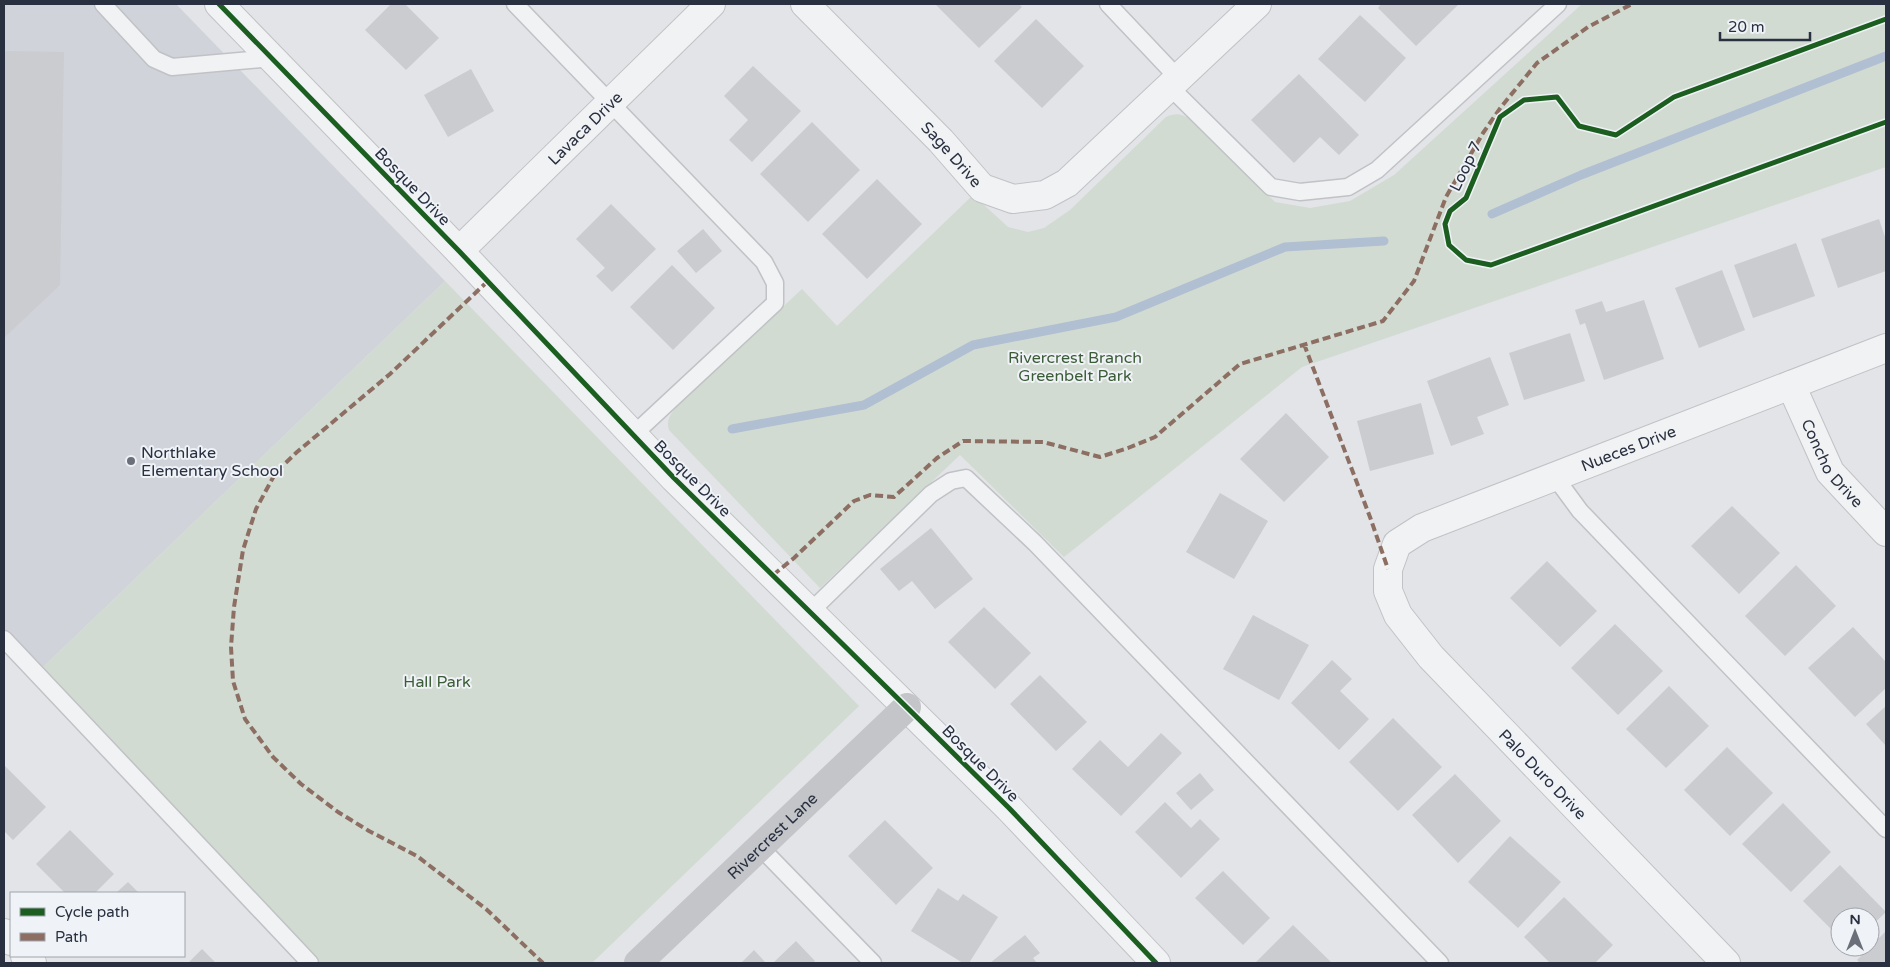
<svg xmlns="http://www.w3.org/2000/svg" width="1890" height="967" font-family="'Varela Round',sans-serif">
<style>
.built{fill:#d0d3da}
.green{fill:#d2dbd2}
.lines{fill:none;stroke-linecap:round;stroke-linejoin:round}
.stream{stroke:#b0bfd2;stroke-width:9}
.building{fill:#cacccf}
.lane-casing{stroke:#c0c2c5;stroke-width:19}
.street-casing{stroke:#c0c2c5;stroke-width:30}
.lane{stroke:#f1f2f4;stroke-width:16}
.street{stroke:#f1f2f4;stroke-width:28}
.secondary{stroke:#c3c5c9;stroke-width:28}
.quiet{stroke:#8d6e63;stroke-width:4;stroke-dasharray:8 4;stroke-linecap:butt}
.cycleway-casing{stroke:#eff2f6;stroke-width:8}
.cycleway{stroke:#1b5e20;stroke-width:5}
.poi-dot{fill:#6a6f7a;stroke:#eff2f6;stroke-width:2}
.labels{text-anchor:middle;stroke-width:4;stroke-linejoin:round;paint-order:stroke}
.street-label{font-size:16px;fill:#293040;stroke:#eff2f6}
.park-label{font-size:16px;fill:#3b5c36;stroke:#eff2f6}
.poi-label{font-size:16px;fill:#293040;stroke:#eff2f6;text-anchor:start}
</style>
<rect width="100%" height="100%" fill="#e2e4e7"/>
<path class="built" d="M4,4H176L445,281L36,674L4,641Z"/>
<path class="green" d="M1582,4H1886V167L1302,367L1064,557L960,455L820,588L669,430C664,416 678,406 687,396L802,289L837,326L973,195L1008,227L1028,232L1044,228L1070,210L1166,117C1177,112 1182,114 1192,120L1275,202L1310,208L1350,201L1394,175Z
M445,281L859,706L592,963H317L36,674Z"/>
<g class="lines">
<path class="stream" d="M1492,214L1581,175L1886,56
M732,429L864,405L973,345L1116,317L1285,247L1384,241"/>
</g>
<path class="building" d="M391,4H405L439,38L406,70L365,30Z
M935,4H1019L1022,7L979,48Z
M1381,4H1459L1416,46L1378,8Z
M1360,15L1406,58L1365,102L1318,59Z
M1036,19L1084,66L1042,108L994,61Z
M4,51L64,52L60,285L4,338Z
M753,66L801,111L752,162L729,140L748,120L724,96Z
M471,69L494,111L448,137L424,95Z
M1299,74L1359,135L1339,155L1320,137L1294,163L1251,120Z
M812,122L860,170L808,222L760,174Z
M877,179L922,224L867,279L822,234Z
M611,204L656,249L612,292L596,276L605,268L576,239Z
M1879,219L1886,240V271L1838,288L1821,239Z
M703,229L722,251L696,273L677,251Z
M1796,243L1815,296L1753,318L1734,265Z
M672,265L715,308L673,350L630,307Z
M1722,270L1745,330L1699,348L1675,288Z
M1644,300L1664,359L1604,380L1585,323L1580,325L1575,310L1602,301L1606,312Z
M1570,333L1585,381L1524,400L1509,353Z
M1490,357L1509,405L1477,417L1484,434L1451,446L1427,381Z
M1421,403L1434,454L1370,471L1357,421Z
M1286,413L1329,457L1284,502L1240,459Z
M1220,493L1268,521L1234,579L1186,552Z
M1732,506L1780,553L1739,594L1691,546Z
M931,528L973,579L935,609L912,581L899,591L880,569Z
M1547,561L1597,611L1560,647L1510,598Z
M1796,565L1836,606L1785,656L1745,616Z
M984,607L1031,653L995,689L948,642Z
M1253,615L1309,645L1279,700L1223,669Z
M1615,624L1663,671L1618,715L1571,668Z
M1853,627L1886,662V688L1855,717L1808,668Z
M1332,660L1352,679L1340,691L1369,719L1339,750L1291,703Z
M1040,675L1087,722L1056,751L1010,704Z
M1669,686L1709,726L1666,768L1626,729Z
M1886,706V746L1866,724Z
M1393,718L1442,767L1398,811L1349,762Z
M1161,733L1182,753L1121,816L1072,769L1100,740L1128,767Z
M1727,747L1773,793L1730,836L1684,790Z
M4,765L46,807L13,840L4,831Z
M1200,773L1214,790L1191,810L1176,793Z
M1455,774L1501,821L1458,863L1412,815Z
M1165,802L1191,828L1200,819L1220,839L1181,878L1135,832Z
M1783,803L1831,852L1791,892L1742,844Z
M885,820L933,868L896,905L848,856Z
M70,830L114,874L95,893H65L36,864Z
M1510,836L1561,882L1518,928L1468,882Z
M1840,865L1886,912L1870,927V917H1840V938L1803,901Z
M1223,871L1270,918L1243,945L1195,898Z
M128,882L139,893H116Z
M938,888L958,901L963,894L998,917L969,963H963L911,931Z
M1564,897L1613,945L1595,963H1550L1524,937Z
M1293,925L1332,963H1257L1256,962Z
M1886,931V963H1860L1857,960Z
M1025,935L1040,953L1033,958L1037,963H990Z
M796,941L815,961L813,963H773Z
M202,949L216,963H188Z
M754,950L766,963H741Z"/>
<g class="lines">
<g class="lane-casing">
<path id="lane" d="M103,4L154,59L172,67L272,58
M515,4L764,262L775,283V303L633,435
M1108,4L1178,78
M1170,87L1271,187L1300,192L1348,187L1377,170L1558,4
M1555,477L1580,511L1886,829
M810,612L931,494L951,481L966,478L1035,543L1440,963
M4,639L310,963
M760,847L873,963"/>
</g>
<g class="street-casing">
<g id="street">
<path d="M219,4L459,251L674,478L1009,808L1156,963"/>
<path id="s1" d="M805,4L941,141L982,188L1013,199L1045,195L1067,183L1257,4"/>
<path id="s2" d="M459,251L711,4"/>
<path id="s3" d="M1791,385L1830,472L1886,532"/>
<path d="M4,933L11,941"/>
<path d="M25,956L32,963"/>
<path id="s4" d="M1726,963L1431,657L1398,615L1388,591V569L1397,544L1422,528L1886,348"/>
</g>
</g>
<use href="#lane" class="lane"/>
<use href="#street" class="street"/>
<path class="secondary" id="s5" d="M638,963L907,707"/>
<path class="quiet" d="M488,281L390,374L297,452L276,472L256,509L243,550L234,607L231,647L233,681L245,719L273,757L301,784L338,812L369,831L417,856L486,909L543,963
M1304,344L1370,517L1388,569
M773,575L794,558L854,501L870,495L894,497L937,458L963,441L1043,442L1100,457L1128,448L1155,437L1240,364L1383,321L1414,281L1446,197L1483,133L1501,107L1537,63L1588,27L1632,4"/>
<g class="cycleway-casing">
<path id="cycleway" d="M219,4L459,251L674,478L1009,808L1156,963
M1886,19L1674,97L1616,135L1579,126L1557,97L1524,100L1500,117L1466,198L1450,211L1445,224L1449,245L1466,260L1491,265L1886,122"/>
</g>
<use href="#cycleway" class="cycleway"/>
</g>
<circle class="poi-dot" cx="131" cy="461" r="5"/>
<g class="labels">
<g class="street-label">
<text dy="6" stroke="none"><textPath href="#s2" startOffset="176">Lavaca Drive</textPath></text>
<text dy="6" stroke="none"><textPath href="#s1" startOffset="210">Sage Drive</textPath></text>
<text transform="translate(1465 166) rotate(-64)" y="6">Loop 7</text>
<text transform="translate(413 186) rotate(46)" y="6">Bosque Drive</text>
<text dy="6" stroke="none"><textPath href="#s4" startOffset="804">Nueces Drive</textPath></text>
<text dy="6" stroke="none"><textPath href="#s3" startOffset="89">Concho Drive</textPath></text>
<text transform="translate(693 478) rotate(45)" y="6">Bosque Drive</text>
<text transform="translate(981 763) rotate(45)" y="6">Bosque Drive</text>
<text transform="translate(1543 774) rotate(46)" y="6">Palo Duro Drive</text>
<text dy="6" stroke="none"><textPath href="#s5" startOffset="185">Rivercrest Lane</textPath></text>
</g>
<g class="park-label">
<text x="1075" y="363">Rivercrest Branch<tspan x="1075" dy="18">Greenbelt Park</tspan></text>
<text x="437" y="687">Hall Park</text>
</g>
<g class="poi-label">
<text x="141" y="458">Northlake<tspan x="141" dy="18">Elementary School</tspan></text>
</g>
</g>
<rect width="1890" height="967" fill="none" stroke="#293040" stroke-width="10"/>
<rect x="10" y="892" width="175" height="65" fill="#eff2f6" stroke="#a0a4ad"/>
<rect x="20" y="908" width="25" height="8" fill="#1b5e20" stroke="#a0a4ad"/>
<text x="55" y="917" font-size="15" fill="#293040">Cycle path</text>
<rect x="20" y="933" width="25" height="8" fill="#8d6e63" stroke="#a0a4ad"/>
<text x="55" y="942" font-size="15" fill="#293040">Path</text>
<g transform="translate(1855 932)"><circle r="24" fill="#eff2f6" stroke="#a0a4ad"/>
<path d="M0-4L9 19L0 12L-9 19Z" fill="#6a6f7a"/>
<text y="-8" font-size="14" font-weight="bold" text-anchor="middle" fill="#293040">N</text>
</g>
<path d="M1720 32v8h90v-8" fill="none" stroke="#293040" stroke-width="2.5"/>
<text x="1728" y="32" font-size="15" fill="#293040" stroke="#eff2f6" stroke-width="4" paint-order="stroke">20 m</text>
</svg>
